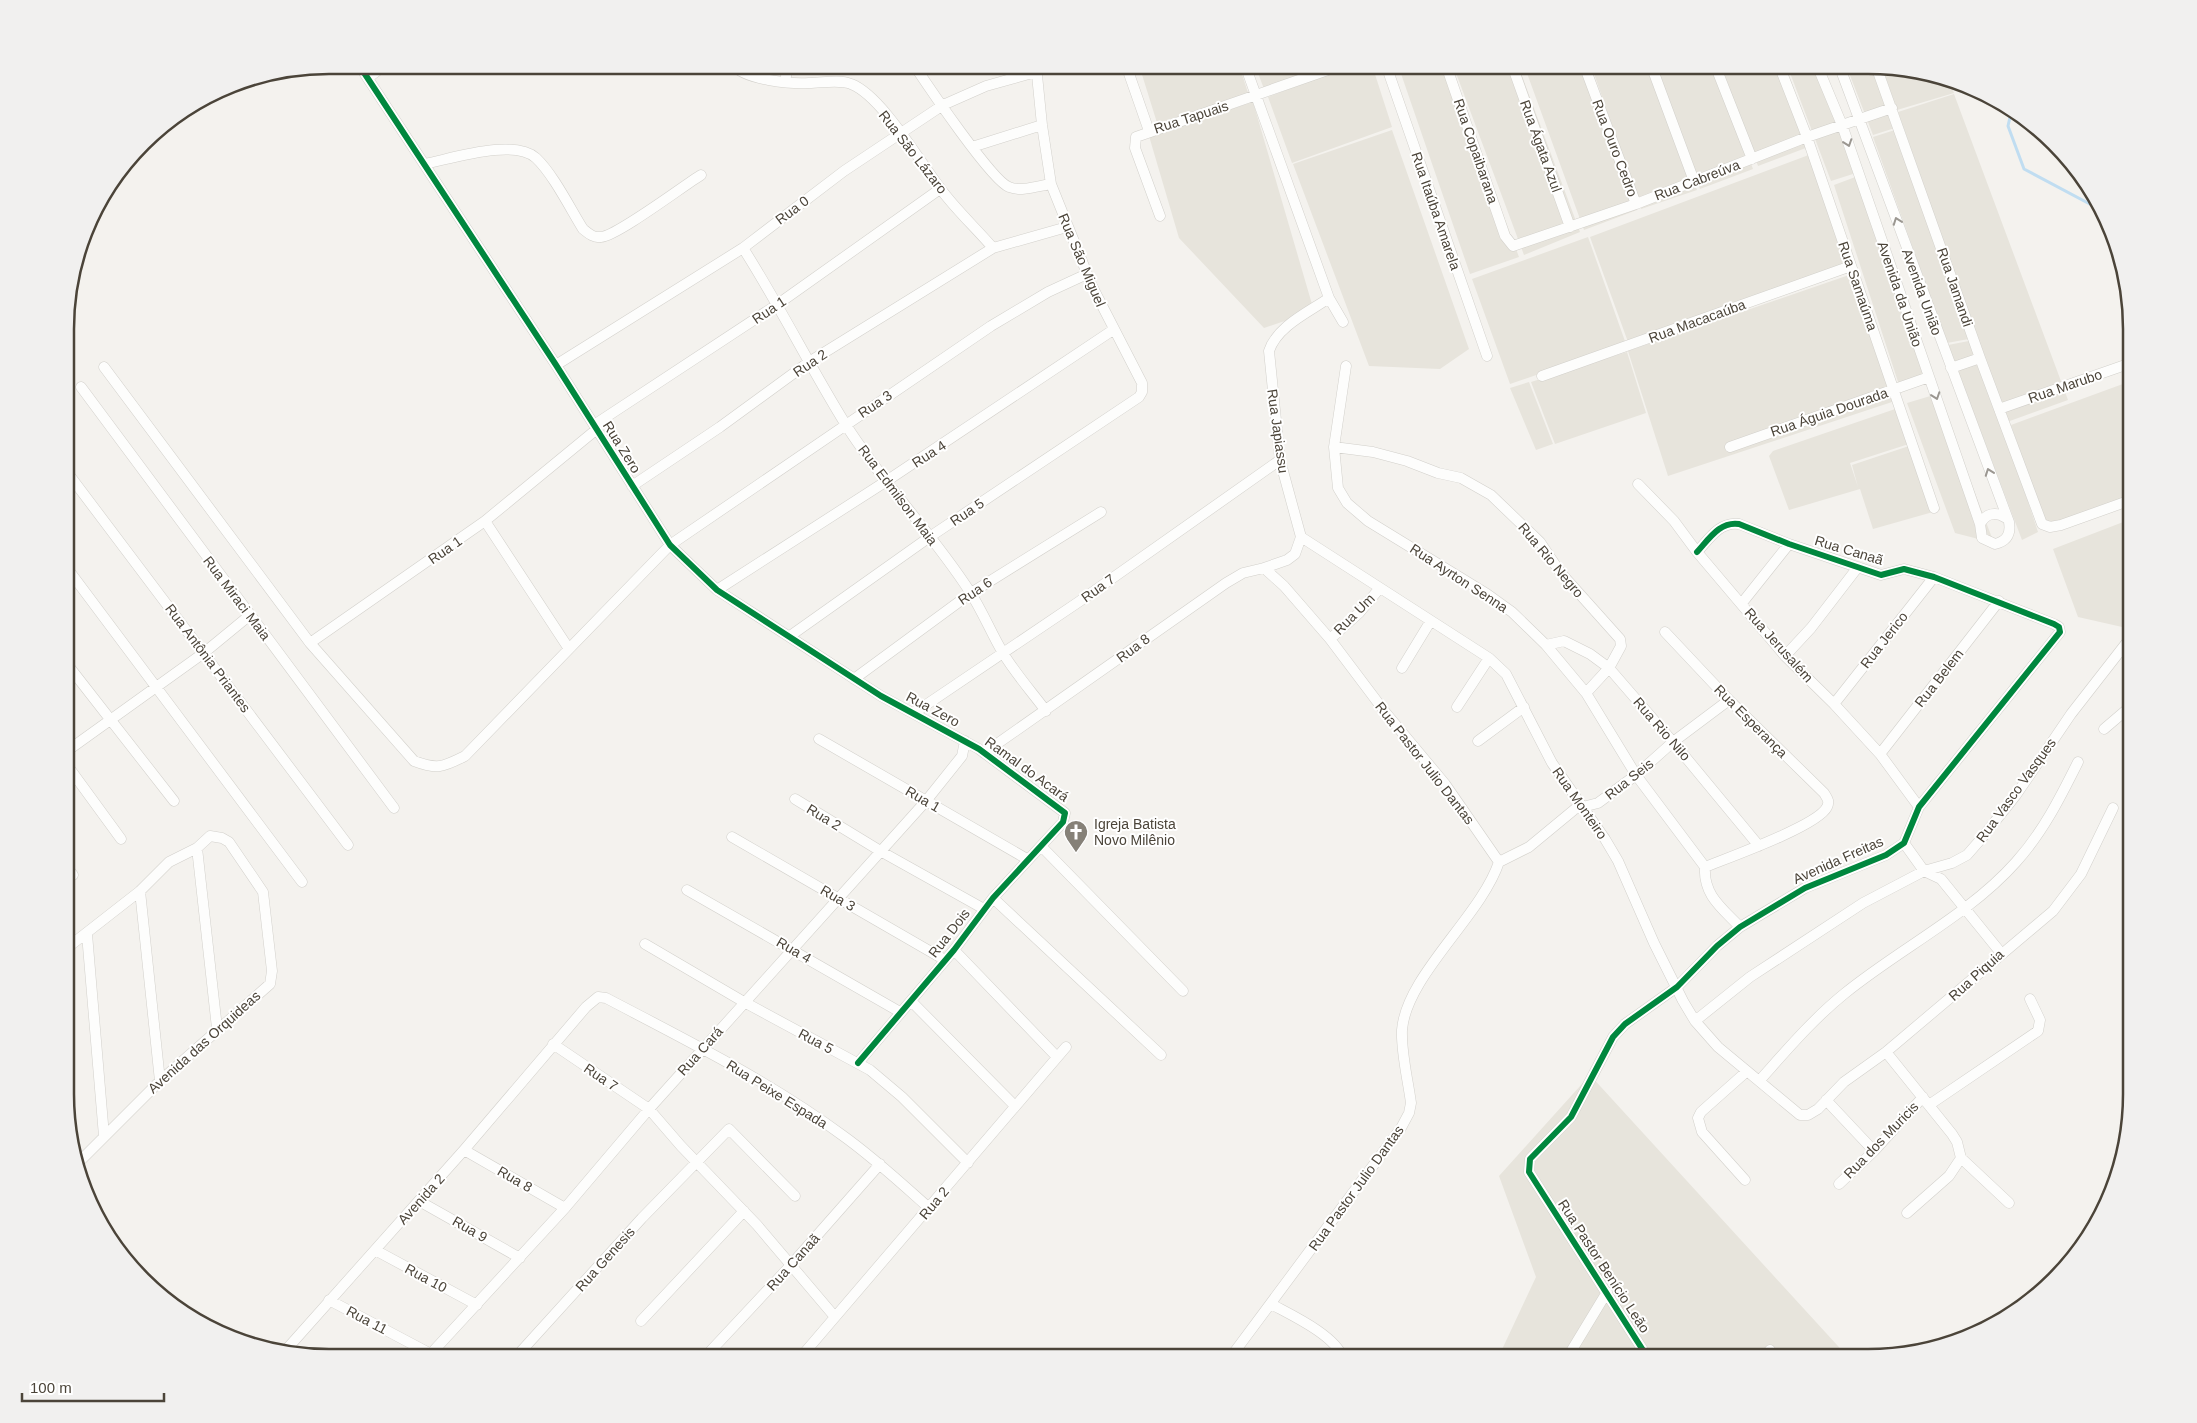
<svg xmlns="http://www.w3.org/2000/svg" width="2197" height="1423" font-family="Arial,sans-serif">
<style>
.residential{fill:#e7e4dc}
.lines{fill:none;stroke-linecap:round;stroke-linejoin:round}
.stream{stroke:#c0ddf1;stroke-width:3}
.minor-casing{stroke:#d2d0cb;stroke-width:11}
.minor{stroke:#fdfdfc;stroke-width:10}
.cycleway-casing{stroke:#fff;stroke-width:9}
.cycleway{stroke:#00873e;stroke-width:6}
.oneway{stroke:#9b9791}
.labels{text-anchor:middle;stroke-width:4;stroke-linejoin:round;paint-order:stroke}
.street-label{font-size:14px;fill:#4b4439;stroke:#fff}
.poi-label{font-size:14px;fill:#4b4439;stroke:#fff;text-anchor:start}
.rim{fill:none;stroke:#4b4439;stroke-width:2.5}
</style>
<rect width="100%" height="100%" fill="#f4f2ee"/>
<path class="residential" d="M1139,65H1239L1249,96L1158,126Z
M1255,65H1324L1264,89Z
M1352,65H1372L1392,127L1292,163L1268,97Z
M1398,65H1447L1519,257L1470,274Z
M1453,65H1518L1580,232L1524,255Z
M1524,65H1584L1637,210L1584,230Z
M1591,65H1651L1697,190L1641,209Z
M1656,65H1715L1753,169L1700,189Z
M1721,65H1781L1811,146L1758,166Z
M1787,65H1818L1856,173L1831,181Z
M1846,65L1876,66L1898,127L1873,135Z
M1882,67L1948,78L1954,93L1897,110Z
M1954,94L2068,400L2007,422L1898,112Z
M1253,102L1314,311L1264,328L1179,238L1149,136Z
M1898,129L1974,338L1947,343L1873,137Z
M1392,130L1469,349L1440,369L1369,366L1293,164Z
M1814,153L1850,268L1628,342L1590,237Z
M1858,176L1929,383L1901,391L1834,185Z
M1588,237L1626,344L1510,384L1472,279Z
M1852,274L1898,400L1668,476L1628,351Z
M1974,340L2038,532L2022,540L1948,345Z
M1627,352L1646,413L1555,444L1531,382Z
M2131,381V496L2046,528L2011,425Z
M1529,382L1553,444L1536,450L1510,388Z
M1937,394L1994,543L1955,533L1907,403Z
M1901,407L1915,442L1850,463L1858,487L1852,465L1915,444L1940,510L1873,529L1860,489L1789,510L1769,456L1773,451Z
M2131,519V629L2078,617L2053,549Z
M1590,1075L1848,1357L1498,1358L1536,1277L1499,1176Z"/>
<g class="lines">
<path class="stream" d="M2012,108L2008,126L2024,169L2103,211"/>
<g class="minor-casing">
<path id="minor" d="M359,65L556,365L670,545L717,590L881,696L979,749L1065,813L1063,822L993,898L954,950L858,1063
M733,65C745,80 791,84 809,83C822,83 839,79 851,84C881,95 920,162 940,188C955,209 976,228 993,248
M914,65C928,86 992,181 1009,187C1021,192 1038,186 1051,184
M1126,65L1149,131
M1245,65L1329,298L1343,322
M1386,65L1487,356
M1446,65L1505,236L1513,246L1636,204L1807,137L1892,108
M1512,65L1570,227
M1584,65L1636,204
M1651,65L1694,181
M1715,65L1752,159
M1779,65L1807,137L1934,508
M1817,65L1842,125L1980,524
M1839,65L2009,522C2011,534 2007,541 1995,544L1982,538L1980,524C1986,513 1996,511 2006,518
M1876,66L1980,358L2042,524L2050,527L2061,525L2131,500
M368,78L385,65
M785,82L788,65
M972,147L1042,125
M424,164C451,159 514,138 536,158C553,174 570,208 583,229C588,233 593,238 601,237C617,236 683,186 701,175
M1160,216L1135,148L1136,137L1342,65
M743,248C780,306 810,367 846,425C883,484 933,534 970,592C983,612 991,633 1003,653C1015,673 1031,691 1046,711
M556,365L743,248L844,171L943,105L986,86L1036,72
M1346,366L1334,447L1338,488L1347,503L1368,521L1487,594L1512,612L1546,645L1586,693L1636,775L1705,867C1703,895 1722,908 1740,927
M104,367L310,643L414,761C438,770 443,767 465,756L670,545L991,326L1048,292L1087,274
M1951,368L1980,358
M1542,376L1851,266
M81,387L394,808
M1999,409L2131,363
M594,425L778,304L940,189
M1334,447L1373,452L1407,461L1438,473L1461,478L1491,495L1540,542L1560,572L1620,639L1621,646L1609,668L1586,693
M1730,447L1929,377
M67,472L348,845
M1638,484L1674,521L1697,552L1785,656L1834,704L1880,754L1919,807
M632,486L720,427L809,362L993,248L1067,227
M485,521L569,649
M1301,537L1489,658L1506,674L1552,763L1605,839L1618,861L1654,943L1683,1001L1695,1021L1718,1047L1800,1115H1808L1818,1109L1844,1082L1886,1052L2053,911L2081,874L2113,808
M67,568L302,882
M1264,568L1287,560L1295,554L1301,537L1280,460L1269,351C1277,326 1309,312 1329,298
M717,590L885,482L1113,330
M1742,603L1789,544
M1665,632L1729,700L1824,793C1827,798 1830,801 1827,807C1818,826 1727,858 1705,867
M790,636L931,536L1139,397L1142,392V383L1092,286L1051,184L1042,125L1036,65
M1330,639L1359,613L1379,589
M310,643L485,521L597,429
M1546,645L1564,641L1590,654L1609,668L1673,742L1759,846
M1785,656L1811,628L1858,567
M67,664L174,801
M1402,668L1430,622
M854,679L971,593L1101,512
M1834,704L1934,577
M1457,707L1489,658
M914,713L1080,601L1280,460
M2104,729L2131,706
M819,739L1027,859
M1478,741L1524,707
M67,751L205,652L250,615
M984,753L1226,583L1243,573L1264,568L1284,586L1330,639L1385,712L1445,784L1499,862C1481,916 1406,976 1402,1030C1401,1053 1408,1080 1411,1103L1409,1113L1401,1128L1230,1358
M1880,754L1999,601
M67,765L121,839
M795,799L882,852L984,909
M732,837L945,960
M1904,843L1924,871L1941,879L2001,953
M1041,846L1183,991
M197,848L217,1028
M1499,862L1529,847L1575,809L1598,803L1636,775L1673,742L1729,700
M67,867L73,875
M687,890L900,1012
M140,891L160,1081
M993,898L1161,1055
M87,934L104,1136
M645,944L744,1002L870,1070L902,1097L968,1163
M67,948L140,891L169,862L197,848L210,836L222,838L229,842L263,892L272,971L270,984L160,1081L79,1162
M954,950L1057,1057
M911,1001L1015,1106
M1695,1021L1750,977L1863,903L1924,871L1952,863L1967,855L1981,839L2016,795L2071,714L2131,637
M553,1044L649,1109L681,1146L757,1225L835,1317
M1886,1052L1952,1134L1957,1142L1961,1158L2009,1203
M1759,1081C1786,1051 1813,1019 1844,994C1899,949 1969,915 2016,862C2043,832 2060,798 2078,762
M1826,1100L1874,1151
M1929,1105L2038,1031L2040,1020L2030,999
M464,1150L565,1208
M1745,1180L1702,1132L1698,1118L1701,1112L1746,1072
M1839,1184L1874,1151L1923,1097
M419,1201L520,1258
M1907,1213L1949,1176L1961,1158
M375,1250L477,1305
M329,1300L431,1354
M1271,1304C1291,1315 1335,1335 1343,1358
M641,1321L744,1211
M285,1351L464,1150L586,1007L598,997L606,998C686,1040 769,1081 842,1135C873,1157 901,1183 929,1208
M1764,1357L1770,1350
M427,1358L565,1208L649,1109L926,801L962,756L965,741
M515,1358L642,1218L729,1129L795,1196
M704,1358L791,1265L880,1164
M800,1358L1066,1047
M1567,1358L1607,1292
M1648,1358L1529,1172L1530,1159L1571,1117L1613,1037L1625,1024L1677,987L1717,946L1740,927L1805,888L1886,855L1904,843L1919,807L2060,632L2059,627L2054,624L1934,577L1904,569L1881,575L1789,544L1739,524C1720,521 1709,539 1697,552"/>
</g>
<use href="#minor" class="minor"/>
<g class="cycleway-casing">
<path id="cycleway" d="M359,65L556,365L670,545L717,590L881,696L979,749L1065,813L1063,822L993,898L954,950L858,1063
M1648,1358L1529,1172L1530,1159L1571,1117L1613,1037L1625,1024L1677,987L1717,946L1740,927L1805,888L1886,855L1904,843L1919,807L2060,632L2059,627L2054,624L1934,577L1904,569L1881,575L1789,544L1739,524C1720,521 1709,539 1697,552"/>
</g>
<use href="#cycleway" class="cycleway"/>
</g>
<defs><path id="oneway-chevron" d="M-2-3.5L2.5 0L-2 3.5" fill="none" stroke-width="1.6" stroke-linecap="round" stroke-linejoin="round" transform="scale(1.25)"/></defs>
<g class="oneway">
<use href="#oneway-chevron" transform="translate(1848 143) rotate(71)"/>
<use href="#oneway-chevron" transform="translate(1897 221) rotate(-110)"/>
<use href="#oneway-chevron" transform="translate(1936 396) rotate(71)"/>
<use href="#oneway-chevron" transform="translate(1989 472) rotate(-110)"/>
</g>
<defs>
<g id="church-pin" transform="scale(1.25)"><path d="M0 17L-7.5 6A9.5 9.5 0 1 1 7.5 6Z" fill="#868178" stroke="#fff"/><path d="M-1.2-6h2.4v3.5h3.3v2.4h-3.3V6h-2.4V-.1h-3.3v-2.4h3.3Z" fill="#fff"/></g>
</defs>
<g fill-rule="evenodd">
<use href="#church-pin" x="1076" y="832"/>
</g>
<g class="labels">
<g class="street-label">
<text transform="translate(1191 117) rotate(-18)" y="5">Rua Tapuais</text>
<text transform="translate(1541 146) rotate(70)" y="5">Rua Ágata Azul</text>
<text transform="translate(1615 148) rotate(69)" y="5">Rua Ouro Cedro</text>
<text transform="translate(1476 151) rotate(71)" y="5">Rua Copaibarana</text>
<text transform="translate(913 152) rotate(52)" y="5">Rua São Lázaro</text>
<text transform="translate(1697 180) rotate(-21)" y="5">Rua Cabreúva</text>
<text transform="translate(792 210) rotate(-37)" y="5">Rua 0</text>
<text transform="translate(1436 211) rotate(71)" y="5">Rua Itaúba Amarela</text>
<text transform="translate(1082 260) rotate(67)" y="5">Rua São Miguel</text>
<text transform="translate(1858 286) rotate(71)" y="5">Rua Samaúma</text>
<text transform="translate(1955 287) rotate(71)" y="5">Rua Jamandi</text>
<text transform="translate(1922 292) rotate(70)" y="5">Avenida União</text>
<text transform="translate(1900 294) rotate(71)" y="5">Avenida da União</text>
<text transform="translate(769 310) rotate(-34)" y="5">Rua 1</text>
<text transform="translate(1697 321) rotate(-20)" y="5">Rua Macacaúba</text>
<text transform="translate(810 363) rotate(-34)" y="5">Rua 2</text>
<text transform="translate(2065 386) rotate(-19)" y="5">Rua Marubo</text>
<text transform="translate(875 404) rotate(-34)" y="5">Rua 3</text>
<text transform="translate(1829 412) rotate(-19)" y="5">Rua Águia Dourada</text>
<text transform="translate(1278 431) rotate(82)" y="5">Rua Japiassu</text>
<text transform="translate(622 447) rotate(58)" y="5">Rua Zero</text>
<text transform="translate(929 454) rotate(-33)" y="5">Rua 4</text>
<text transform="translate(898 495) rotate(53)" y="5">Rua Edmilson Maia</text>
<text transform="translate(967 512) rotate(-34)" y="5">Rua 5</text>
<text transform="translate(445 550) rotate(-35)" y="5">Rua 1</text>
<text transform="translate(1849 550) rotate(17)" y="5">Rua Canaã</text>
<text transform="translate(1551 560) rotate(50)" y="5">Rua Rio Negro</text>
<text transform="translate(1459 578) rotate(33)" y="5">Rua Ayrton Senna</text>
<text transform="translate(1098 588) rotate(-36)" y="5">Rua 7</text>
<text transform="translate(975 591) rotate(-34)" y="5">Rua 6</text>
<text transform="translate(237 598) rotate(53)" y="5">Rua Miraci Maia</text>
<text transform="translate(1354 614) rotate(-45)" y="5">Rua Um</text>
<text transform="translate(1884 640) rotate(-52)" y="5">Rua Jerico</text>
<text transform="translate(1779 645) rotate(48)" y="5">Rua Jerusalém</text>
<text transform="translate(1133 648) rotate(-37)" y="5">Rua 8</text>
<text transform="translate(208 658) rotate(53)" y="5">Rua Antônia Priantes</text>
<text transform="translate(1939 678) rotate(-52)" y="5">Rua Belem</text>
<text transform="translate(933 709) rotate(28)" y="5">Rua Zero</text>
<text transform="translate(1751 721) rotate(45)" y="5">Rua Esperança</text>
<text transform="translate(1662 729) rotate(49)" y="5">Rua Rio Nilo</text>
<text transform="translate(1425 763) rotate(52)" y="5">Rua Pastor Julio Dantas</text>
<text transform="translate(1027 769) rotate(36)" y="5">Ramal do Acará</text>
<text transform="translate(1629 779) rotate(-38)" y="5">Rua Seis</text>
<text transform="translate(2016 790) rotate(-54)" y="5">Rua Vasco Vasques</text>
<text transform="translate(923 799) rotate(30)" y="5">Rua 1</text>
<text transform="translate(1580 803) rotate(55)" y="5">Rua Monteiro</text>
<text transform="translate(824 817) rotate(31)" y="5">Rua 2</text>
<text transform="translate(1838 860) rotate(-24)" y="5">Avenida Freitas</text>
<text transform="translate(838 898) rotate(30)" y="5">Rua 3</text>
<text transform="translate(949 933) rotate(-52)" y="5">Rua Dois</text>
<text transform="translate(794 950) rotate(30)" y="5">Rua 4</text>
<text transform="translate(1976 975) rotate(-42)" y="5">Rua Piquia</text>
<text transform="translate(816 1041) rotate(28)" y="5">Rua 5</text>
<text transform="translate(204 1042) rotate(-42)" y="5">Avenida das Orquideas</text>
<text transform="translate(700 1051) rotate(-48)" y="5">Rua Cará</text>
<text transform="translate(601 1077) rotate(34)" y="5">Rua 7</text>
<text transform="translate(777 1094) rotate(32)" y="5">Rua Peixe Espada</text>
<text transform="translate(1881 1140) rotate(-46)" y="5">Rua dos Muricis</text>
<text transform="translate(515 1179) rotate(30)" y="5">Rua 8</text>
<text transform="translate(1356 1188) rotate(-54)" y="5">Rua Pastor Julio Dantas</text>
<text transform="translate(421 1199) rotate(-48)" y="5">Avenida 2</text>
<text transform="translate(934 1203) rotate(-50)" y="5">Rua 2</text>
<text transform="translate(470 1229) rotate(30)" y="5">Rua 9</text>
<text transform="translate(605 1259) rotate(-48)" y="5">Rua Genesis</text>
<text transform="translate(793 1262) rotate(-48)" y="5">Rua Canaã</text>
<text transform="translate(1604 1266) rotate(57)" y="5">Rua Pastor Benício Leão</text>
<text transform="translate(426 1278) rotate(28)" y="5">Rua 10</text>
<text transform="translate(367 1320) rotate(28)" y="5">Rua 11</text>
</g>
<g class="poi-label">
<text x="1094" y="829">Igreja Batista<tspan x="1094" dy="16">Novo Milênio</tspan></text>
</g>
</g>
<path d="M0 0H2197V1423H0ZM329 74H1868A255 255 0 0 1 2123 329V1094A255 255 0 0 1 1868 1349H329A255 255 0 0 1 74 1094V329A255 255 0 0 1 329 74Z" fill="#f1f0ef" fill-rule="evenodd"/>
<path class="rim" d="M329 74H1868A255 255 0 0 1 2123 329V1094A255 255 0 0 1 1868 1349H329A255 255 0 0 1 74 1094V329A255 255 0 0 1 329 74Z"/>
<path d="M22 1393v8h142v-8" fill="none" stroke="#4b4439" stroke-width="2.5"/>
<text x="30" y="1393" font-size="15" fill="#4b4439" stroke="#ffffff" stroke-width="4" paint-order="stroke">100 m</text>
</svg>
